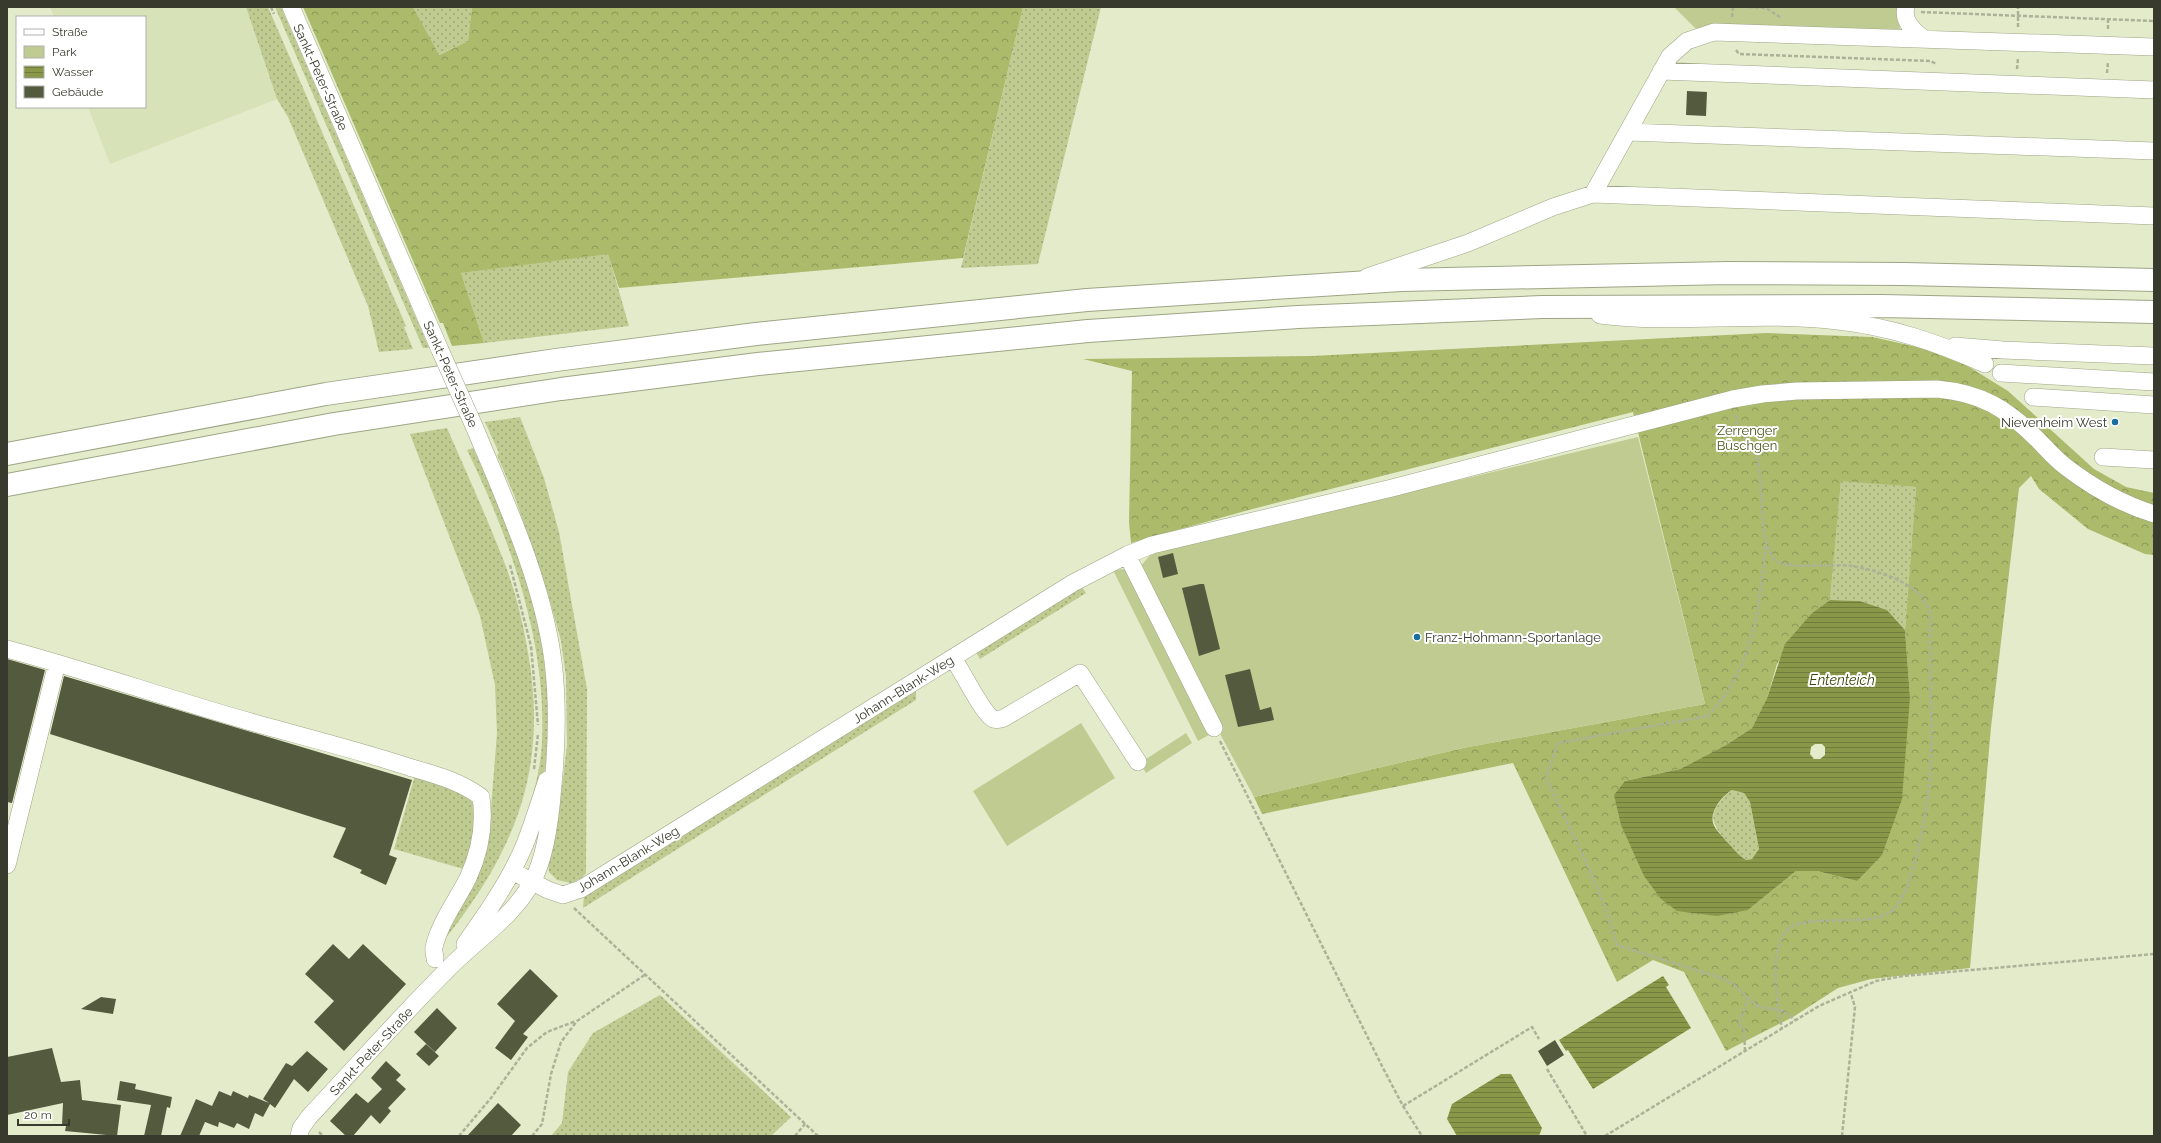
<svg xmlns="http://www.w3.org/2000/svg" width="2161" height="1143" font-family="Raleway,sans-serif">
<style>
.built{fill:#d8e2b9}
.grass{fill:url(#grass-dots)}
.forest{fill:url(#forest-crowns);fill-rule:evenodd}
.park{fill:#bfcb91}
.water{fill:url(#water-rules);fill-rule:evenodd}
.building{fill:#545a3e}
.lines{fill:none;stroke-linecap:round;stroke-linejoin:round}
.minor-casing{stroke:#9ea586;stroke-width:18}
.highway-casing{stroke:#9ea586;stroke-width:24}
.path{stroke:#acb298;stroke-width:2.5;stroke-dasharray:4 2;stroke-linecap:butt}
.minor{stroke:#fff;stroke-width:17}
.highway{stroke:#fff;stroke-width:22}
.minor-bridge-casing{stroke:#9ea586;stroke-width:18;stroke-linecap:butt}
.minor-bridge{stroke:#fff;stroke-width:17}
.poi-dot{fill:#1a6d9e;stroke:#fff;stroke-width:1.5}
.labels{text-anchor:middle;stroke-width:4;stroke-linejoin:round;paint-order:stroke}
.street-label{font-size:13px;fill:#383a2d;stroke:#fff}
.poi-label{font-size:13px;fill:#383a2d;stroke:#fff;text-anchor:end}
.park-label{font-size:13px;fill:#4e571e;stroke:#fff}
.water-label{font-size:14px;font-style:italic;fill:#3b4405;stroke:#fff}
</style>
<defs>
<pattern id="grass-dots" width="8" height="8" patternUnits="userSpaceOnUse"><rect width="8" height="8" fill="#bfcb91"/><path d="M2 2h.1M6 6h.1" fill="none" stroke="#9ca677" stroke-width="1.8" stroke-linecap="round"/></pattern>
<pattern id="forest-crowns" width="20" height="18" patternUnits="userSpaceOnUse"><rect width="20" height="18" fill="#abba6b"/><path d="M2 6a3 3 0 1 1 6 0M12 15a3 3 0 1 1 6 0" fill="none" stroke="#8c9858"/></pattern>
<pattern id="water-rules" width="6" height="5" patternUnits="userSpaceOnUse"><rect width="6" height="5" fill="#899748"/><path d="M0 2.5h6" fill="none" stroke="#717c3c"/></pattern>
</defs>
<rect width="100%" height="100%" fill="#e3ebca"/>
<path class="built" d="M50,7H246L277,99L110,164L88,107H145V17H54Z"/>
<path class="grass" d="M246,7H268L406,326L404,327L413,349L379,352L368,306L288,117L277,99Z
M275,7H281L429,348H423Z
M413,7H472L468,41L438,55Z
M1023,7H1101L1038,264L961,268Z
M608,253L629,326L484,343L461,273Z
M520,417L544,478L559,532L587,689L586,873L582,878L571,883L557,880L549,872L548,862L559,812L567,745L566,677L561,641L548,594L514,495L497,455L499,453L485,422Z
M447,428C466,472 486,515 503,559C514,587 522,617 527,647C550,770 515,853 438,948L489,834L497,733L495,685L480,616L410,434Z
M473,448C516,538 555,642 547,743C546,756 546,770 542,782C538,795 531,808 525,821C533,795 541,769 542,741C547,643 510,538 467,450Z
M1841,480L1916,487L1905,630L1887,610L1860,601L1830,600Z
M1082,587L1086,593L980,659L976,652Z
M916,689V700L583,908L584,896Z
M415,775L432,779L474,801L479,816L467,870L394,849Z
M1732,790L1744,793L1750,802L1759,850L1752,859L1746,860C1738,855 1732,848 1726,841C1716,828 1707,819 1719,803C1723,798 1726,794 1732,790Z
M660,995L791,1117L771,1136H551L562,1123L568,1072L593,1033Z"/>
<path class="forest" d="M303,7H413L439,55L468,41L472,7H1023L963,258L619,288L608,254L461,273L484,343L452,346L443,323H440Z
M1766,333L1872,337L1922,348L1966,365L2008,391L2094,469L2126,487L2154,493V555L2145,554L2088,529L2039,489L2031,476L2019,488L1991,727L1970,968L1871,979L1838,988L1793,1017L1726,1051L1684,972L1653,960L1617,982L1513,763L1262,814L1254,797L1463,748L1705,704L1633,412L1245,511L1131,543L1129,522L1132,371L1083,359L1312,356ZM1841,481L1916,487L1905,630L1910,697L1857,881L1817,871H1796L1748,910L1625,781L1680,769L1726,745L1752,728L1767,698L1777,664L1812,613L1830,600Z"/>
<path class="park" d="M1674,7H1899L1898,15L1900,29L1695,28Z
M1638,437L1705,704L1463,748L1254,797L1218,730L1198,741L1113,570L1139,568L1151,554Z
M1081,723L1115,778L1007,846L973,791Z
M1186,733L1192,743L1146,773L1140,763Z"/>
<path class="water" d="M1830,600L1860,601L1887,610L1905,630L1910,697L1902,799L1882,855L1857,881L1817,871H1796L1748,910L1717,916L1677,911L1661,899L1644,876L1621,825L1614,795L1625,781L1680,769L1726,745L1752,728L1767,698L1785,644L1812,613ZM1815,744H1822L1825,747V755L1820,759H1814L1810,754L1811,747ZM1732,790L1744,793L1750,802L1759,849L1752,859L1746,860C1738,855 1733,848 1726,841C1722,835 1715,830 1713,823C1710,811 1722,796 1732,790Z
M1663,976L1669,985L1666,987L1691,1028L1593,1089L1568,1050L1566,1051L1559,1040Z
M1501,1074H1511L1542,1128L1539,1136H1457L1447,1119L1452,1104Z"/>
<path class="building" d="M1687,91L1707,92L1706,116L1686,115Z
M1173,553L1178,574L1163,578L1158,557Z
M1200,584H1204L1220,649L1199,656L1182,588Z
M7,659L45,670L12,803L7,802Z
M1250,669L1260,710L1271,707L1274,720L1238,727L1225,675Z
M64,676L412,780L389,855L397,858L386,885L360,873L362,870L333,857L346,828L50,734Z
M333,944L349,959L363,944L406,984L344,1051L314,1022L334,1001L305,974Z
M530,969L558,996L523,1034L528,1037L511,1060L495,1048L515,1021L497,1004Z
M101,997L116,999L113,1014L81,1009Z
M437,1008L457,1028L435,1052L414,1032Z
M1555,1040L1564,1055L1547,1066L1538,1051Z
M426,1044L439,1056L429,1066L416,1054Z
M52,1048L61,1082L80,1080L82,1100L121,1105L117,1136L65,1131L66,1126L62,1125L63,1103L7,1115V1057Z
M307,1051L328,1069L308,1092L294,1079L275,1108L270,1104L263,1117L255,1113L249,1129L237,1123L234,1128L219,1122L218,1127L205,1122L199,1136H180L196,1099L212,1106L219,1091L231,1096L233,1091L248,1098L249,1095L269,1103L263,1099L286,1063L292,1066Z
M386,1061L401,1075L396,1080L406,1089L388,1108L391,1111L380,1124L371,1115L353,1136H346L330,1121L356,1093L368,1103L382,1089L371,1078Z
M120,1081L136,1084L135,1089L172,1097L170,1108L167,1107L161,1136H144L151,1105L117,1100Z
M498,1103L521,1125L511,1136H467Z"/>
<g class="lines">
<g class="minor-casing">
<path id="minor" d="M291,7L440,350
M1906,7C1902,21 1913,31 1923,38
M1661,71L2154,90
M1628,132L2154,151
M1593,194L1670,56L1687,41L1714,32L2154,47
M1367,277L1468,243L1553,207L1593,194L2154,216
M1600,315C1679,325 1759,311 1838,321C1891,327 1936,342 1985,364
M1955,346L2003,350L2154,356
M2001,373L2154,382
M2033,397L2154,405
M2103,457L2154,460
M1127,555L1152,545L1392,488L1733,399L1762,394L1797,391L1937,389C1981,393 2006,408 2037,439C2046,448 2055,459 2066,467C2092,487 2122,504 2154,514
M7,649C89,671 169,699 251,722C304,737 357,750 409,767C433,774 460,781 481,797C485,825 480,852 468,878C457,900 440,922 434,947C433,950 435,955 435,959
M953,658C961,669 982,712 992,718C995,721 1000,719 1004,718L1080,673L1138,762
M7,865L57,663
M512,871L548,890L563,895L581,889L1073,583L1127,555L1214,728
M465,944C487,913 510,880 525,844C533,823 540,801 547,780
M299,1136L301,1128L309,1117C355,1068 399,1018 446,971C474,941 512,919 532,882C546,857 551,813 553,785C557,743 558,702 553,661C542,579 505,501 474,426"/>
</g>
<g class="highway-casing">
<path id="highway" d="M7,454L326,394L556,360L756,334L1087,300L1401,280L1729,273L1904,274L2154,280
M7,485L334,424L561,389L758,364L1088,331L1298,317L1542,307L1882,306L2154,312"/>
</g>
<path class="path" d="M271,7L274,14
M1749,7L1766,8L1780,17
M1921,12L2154,21
M1732,17L1733,7
M2108,19V29
M2018,27V7
M1736,50L1739,54L1931,61L1936,64
M2017,69L2018,58
M2107,73L2108,62
M1736,415C1738,434 1743,433 1753,447C1758,454 1759,467 1760,476C1762,496 1760,549 1777,561C1788,570 1835,563 1852,566C1879,571 1915,581 1928,607C1932,614 1929,636 1930,645C1930,694 1934,745 1928,793C1925,819 1912,894 1893,910C1882,919 1868,919 1853,920C1837,921 1804,919 1791,927C1767,943 1777,1004 1782,1029
M1766,546L1757,618L1743,662L1727,693L1708,716L1558,743L1546,777C1571,832 1601,887 1617,945L1724,979L1733,984L1756,1005L1765,1008L1784,1011L1795,1020
M510,565L531,646L538,725
M1220,741L1383,1068L1403,1106L1422,1136
M534,769L538,734
M574,908L818,1136
M1745,1051L1744,1030L1739,1024L1748,999
M1547,1069L1587,1136
M1403,1106L1532,1027L1539,1039
M319,1132L323,1136
M459,1136L491,1098L527,1048L547,1032L576,1021
M532,1136L542,1124L551,1074L561,1042L577,1021L646,974
M795,1136L805,1124
M1605,1136L1819,1006L1876,981L1903,976L2154,954
M1842,1136L1855,1007L1850,991"/>
<use href="#minor" class="minor"/>
<use href="#highway" class="highway"/>
<g class="minor-bridge-casing">
<path id="minor-bridge" d="M440,350L474,426"/>
</g>
<use href="#minor-bridge" class="minor-bridge"/>
</g>
<g class="poi-dot">
<circle cx="2115" cy="422" r="4"/>
<circle cx="1417" cy="637" r="4"/>
</g>
<g class="labels">
<g class="street-label">
<text transform="translate(321 77) rotate(66)" y="5">Sankt-Peter-Straße</text>
<text transform="translate(451 374) rotate(66)" y="5">Sankt-Peter-Straße</text>
<text transform="translate(903 689) rotate(-32)" y="5">Johann-Blank-Weg</text>
<text transform="translate(628 859) rotate(-31)" y="5">Johann-Blank-Weg</text>
<text transform="translate(371 1051) rotate(-47)" y="5">Sankt-Peter-Straße</text>
</g>
<g class="poi-label">
<text x="2107" y="427">Nievenheim West</text>
<text x="1425" y="642" text-anchor="start">Franz-Hohmann-Sportanlage</text>
</g>
<g class="park-label">
<text x="1747" y="435">Zerrenger<tspan x="1747" dy="15">Büschgen</tspan></text>
</g>
<g class="water-label">
<text x="1842" y="685">Ententeich</text>
</g>
</g>
<rect width="2161" height="1143" fill="none" stroke="#383a2d" stroke-width="16"/>
<rect x="16" y="16" width="130" height="92" fill="#ffffff" stroke="#afb0ab"/>
<rect x="24" y="29" width="20" height="6" fill="#ffffff" stroke="#afb0ab"/>
<text x="52" y="36" font-size="12" fill="#383a2d">Straße</text>
<rect x="24" y="46" width="20" height="12" fill="#bfcb91" stroke="#afb0ab"/>
<text x="52" y="56" font-size="12" fill="#383a2d">Park</text>
<rect x="24" y="66" width="20" height="12" fill="url(#water-rules)" stroke="#afb0ab"/>
<text x="52" y="76" font-size="12" fill="#383a2d">Wasser</text>
<rect x="24" y="86" width="20" height="12" fill="#545a3e" stroke="#afb0ab"/>
<text x="52" y="96" font-size="12" fill="#383a2d">Gebäude</text>
<path d="M18 1119v6h51v-6" fill="none" stroke="#383a2d" stroke-width="2"/>
<text x="24" y="1119" font-size="12" fill="#383a2d" stroke="#ffffff" stroke-width="3" paint-order="stroke">20 m</text>
</svg>
